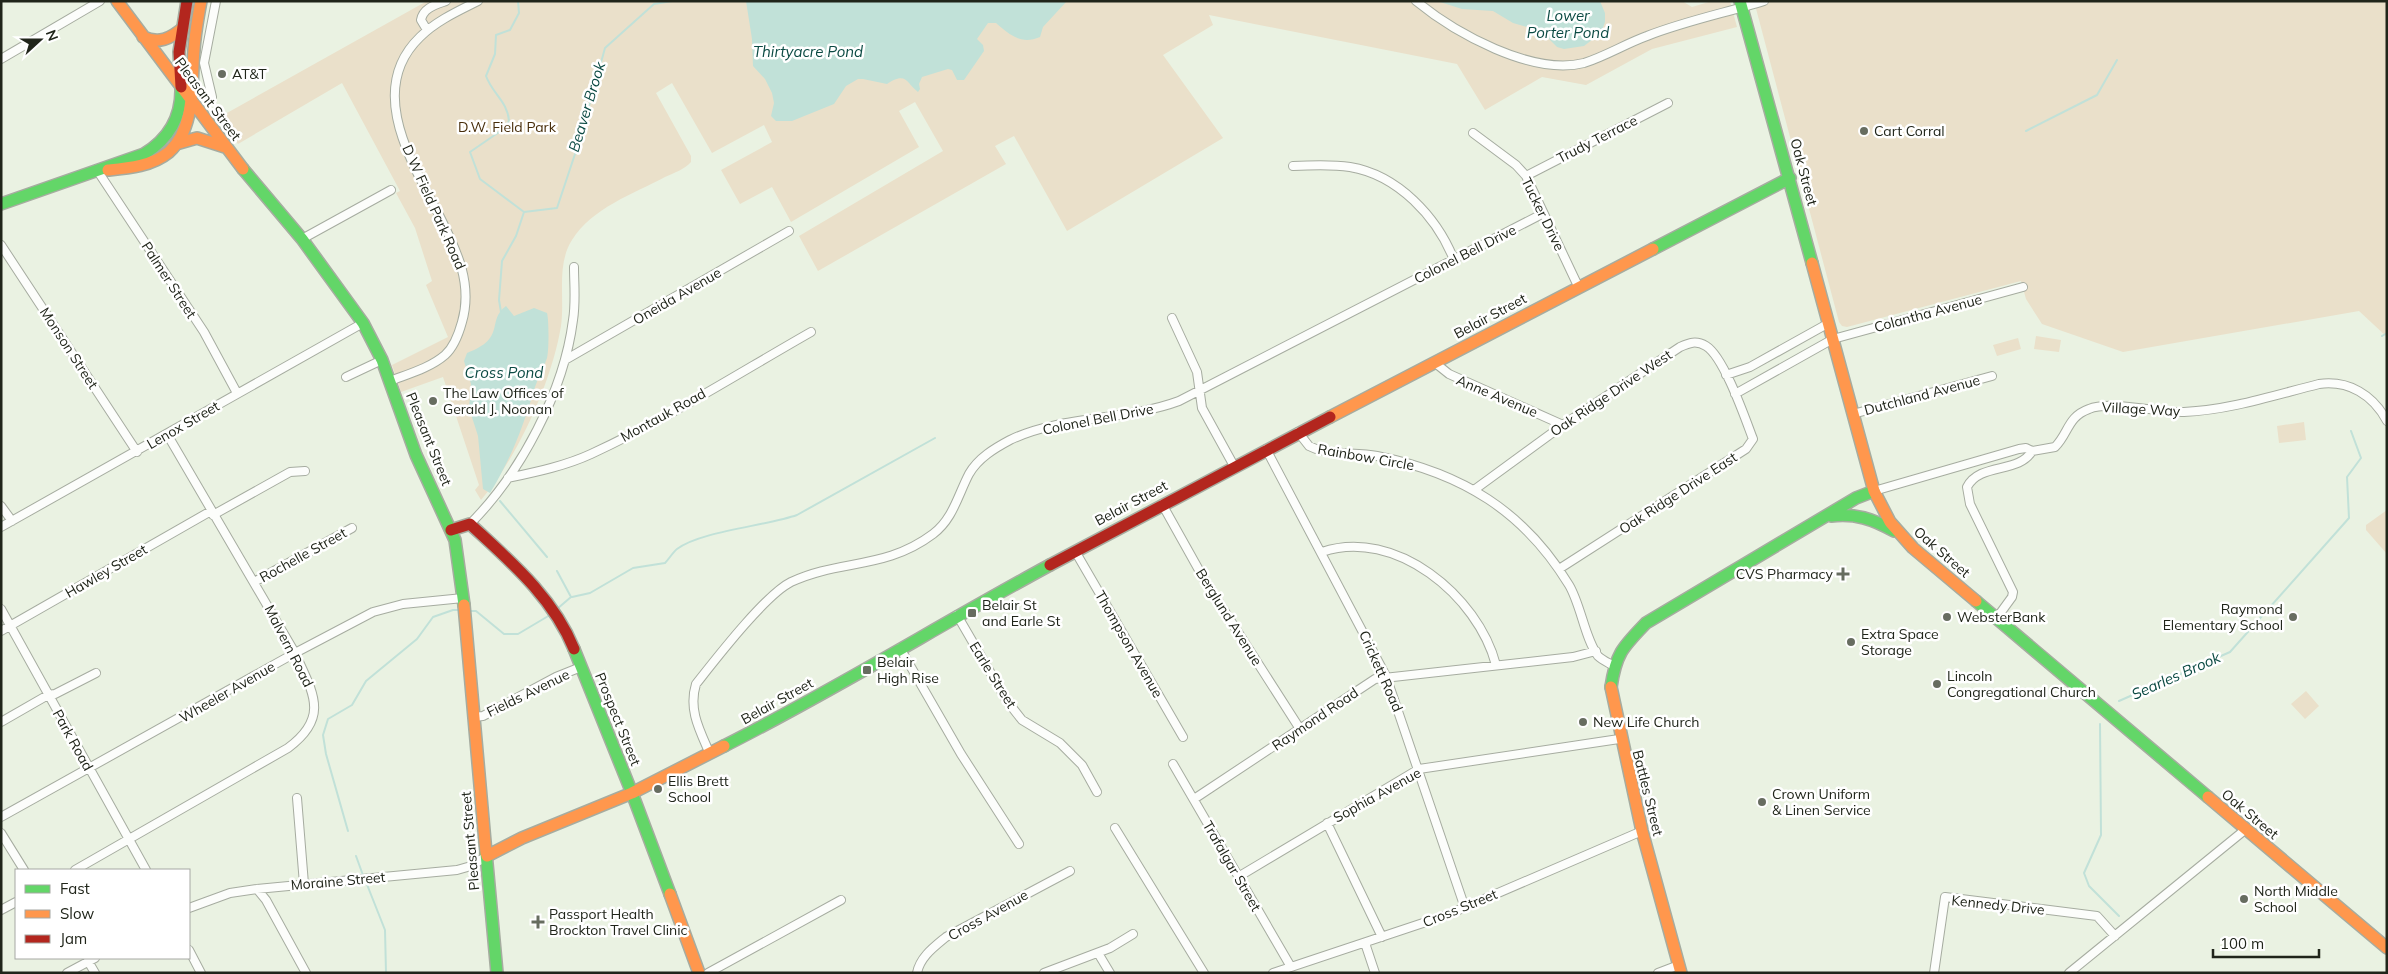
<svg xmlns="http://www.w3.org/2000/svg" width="2388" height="974" font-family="Mulish,sans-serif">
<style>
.green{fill:#eae0ca}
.water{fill:#c1e1d8}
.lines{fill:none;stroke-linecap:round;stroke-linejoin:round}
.stream{stroke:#c1e1d8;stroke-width:2}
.street-casing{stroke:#a6aca0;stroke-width:10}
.fast-casing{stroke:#a6aca0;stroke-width:14}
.slow-casing{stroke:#a6aca0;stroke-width:14}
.jam-casing{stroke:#a6aca0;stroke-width:14}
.street{stroke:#fcfdfb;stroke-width:8}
.fast{stroke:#63d668;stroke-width:11}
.slow{stroke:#ff974d;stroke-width:11}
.jam{stroke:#b3261e;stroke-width:11}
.poi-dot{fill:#676d60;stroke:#fff;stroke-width:2}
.labels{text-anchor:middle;stroke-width:5;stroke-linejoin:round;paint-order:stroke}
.poi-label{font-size:14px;fill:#20251a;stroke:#fff;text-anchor:start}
.street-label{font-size:14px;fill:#20251a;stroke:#fff}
.park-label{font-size:14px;fill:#472d0a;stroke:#fff}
.water-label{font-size:15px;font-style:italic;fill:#0b4a43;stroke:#fff}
</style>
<rect width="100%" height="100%" fill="#eaf2e2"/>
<path class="green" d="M427,1H1682L1692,7L1712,1H1730L1737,27L1652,49L1586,85L1542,77L1485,110L1457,64L1209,15L1213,25L1163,55L1223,138L1067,231L1014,136L995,146L1006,164L818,271L799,236L943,151L915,102L899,111L919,147L791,222L772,187L740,204L721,170L772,142L764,125L712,153L672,83L656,93L691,156V162C685,169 674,173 665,177C633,194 592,208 572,240C556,265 565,298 561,326C552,381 518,457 481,500L475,490L479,485L443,377L401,392L392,365L448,337L426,285L432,281L415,228L396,193L400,191L342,83L238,144L218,118Z
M1754,1H2387V337L2359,311L2123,352L2042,324L2026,299L2021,281L1847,327L1842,326L1839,322Z
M2036,336L2061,340L2059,352L2034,349Z
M2018,338L2021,349L1997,356L1993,345Z
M2304,422L2306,440L2279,443L2277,426Z
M2387,510V554L2366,530V525Z
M2306,691L2319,706L2305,719L2291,704Z"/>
<path class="water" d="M746,1H1067L1043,27L1040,37C1021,45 1010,35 996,23H988L977,39L983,45L984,51L964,80H957L952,70L948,69L922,77L919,84L920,89L918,92C906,83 907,71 887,84L863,79H858L846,86L834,104L792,121H776L771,116L774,103L772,93L765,79L753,66L752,39Z
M1437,1H1600L1605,13V22L1601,33L1584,46L1564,49L1557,47L1541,31L1513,23L1493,11L1462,9Z
M506,306L514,316L534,308L547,313C549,320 549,351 547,358C544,368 538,377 535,387C523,427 512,457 490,493L483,489L478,436L469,408L471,384L464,361L467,353C507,338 486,321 506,306Z"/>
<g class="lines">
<path class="stream" d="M518,1L519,13L510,30L496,35L495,54L486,76C492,93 508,102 509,121L502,130L470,152L480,179L524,212
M2026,131L2097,95L2117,60
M501,312L499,300L502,261L516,236L524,212L557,208L579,142L605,48L654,4L672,1
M2382,336L2387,333
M500,501L547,557
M572,597L590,593L633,568L665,563C669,559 673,552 677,549C701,531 766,526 797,515L935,438
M557,609L571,597L557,571
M467,611H476L504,634H518L550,615
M2119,701L2230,652L2349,518L2347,477L2361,458L2351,431
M2100,724L2101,835L2084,873L2089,886L2119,916
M348,831L326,754L323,735L328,719L352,705L366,681L417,639L433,617L453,610H460
M356,856L364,878
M366,882L385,930L386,973"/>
<g class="street-casing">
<path id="street" d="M1416,1C1455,33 1532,76 1584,63C1606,56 1625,44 1647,36C1685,21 1725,13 1764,1
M427,30L421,20C423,8 435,5 446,1
M1,59L100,1
M212,97L204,63L216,1
M1473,133L1516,165L1526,176L1578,286
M1293,166C1312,165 1331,164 1350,167C1398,175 1437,217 1454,260
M97,170L204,332L237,393
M1526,176L1668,103
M302,239L391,190
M1,245L137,452
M1172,318L1197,372L1202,408L1234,466
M565,360L789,231
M1434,362L1449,374L1563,425
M1726,375L1750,367L1829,323
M346,377L382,360
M390,381C408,374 430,368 445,355C454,347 459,333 462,322C473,284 457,251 440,217C413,164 365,90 420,37C436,21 458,11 478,1
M1735,394L1833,339L2023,287
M1853,414L1992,376
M1298,432L1309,446L1316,449C1336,455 1357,452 1377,456C1462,473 1524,511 1569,585C1581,605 1585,639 1598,656C1602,660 1609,663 1614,666
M1266,449L1386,676L1465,908
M508,478C536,472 565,466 591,454C667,419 739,373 811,332
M1474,490L1563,425L1680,347C1689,343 1696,340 1706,346C1724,357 1745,418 1753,439L1746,449L1559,569
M1874,491L2019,449L2026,448L2032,451
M1162,504L1204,579L1300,729
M1,506L12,521
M213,515L290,472L305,471
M470,524C521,473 564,391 573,320C576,302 574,284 574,267
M1,527L363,323
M1075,551L1183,737
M1322,552C1395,527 1478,596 1496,665
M254,582L352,528
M1,609L146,870
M957,615L1007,701L1022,720L1060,743L1082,765L1097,792
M1996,619L2012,597L2013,592L1970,504L1967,487C1980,462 2019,474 2032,451L2055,447C2069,433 2067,417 2089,409C2110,400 2159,413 2184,412C2230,410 2275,395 2319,384C2349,380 2373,395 2387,421
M1,631L211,511
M900,648L961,754L1019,844
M474,717L483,716L556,677L581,667
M1,722L48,695L55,694L96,673
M710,754C700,731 688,710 696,684C715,660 765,595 791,582C840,559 885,570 933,534C953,519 958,495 969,474C978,458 995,448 1010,440C1062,415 1125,421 1179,401L1542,214
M1173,764L1291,967
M297,798L304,884
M1194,799L1375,679L1573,657L1596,651
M1,817L295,653L373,612L403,604L463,598
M1327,823L1382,937
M1115,828L1204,973
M1,833L24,870
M75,870L288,748C330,717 313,693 295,653L167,434
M1238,877L1419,769L1619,739
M257,889L266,900L306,973
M189,908L230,893L257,889L457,870L471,866L487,856
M1,910L16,902
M1365,943L1375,973
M189,950L201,973
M1098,953L1110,973
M88,961L95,973
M67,973L95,958
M708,973L841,900
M917,973C920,957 934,947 946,937L1070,871
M1044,973L1110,948L1133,934
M1273,973L1447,915L1642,831
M1658,973L1679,965
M1934,973L1945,897L2097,916L2115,936
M2069,973L2246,829"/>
</g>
<g class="fast-casing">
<path id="fast" d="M1740,1L1812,263
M243,169L302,239L363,323L382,360L416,455L455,540L464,605
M1,204L144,154C169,139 182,116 181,87
M1653,249L1790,178
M1831,516C1855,513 1873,519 1894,531
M1976,601L2208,797
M574,649L632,793L670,894
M1611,687C1616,653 1623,647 1646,623L1856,498L1874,491
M724,746C835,690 941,624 1050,565
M486,853L497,973"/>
</g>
<g class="slow-casing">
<path id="slow" d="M117,1L243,169
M143,37C159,44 170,39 183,28
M176,144L197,138L225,147
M108,170C129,168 152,166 169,152C196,128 191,82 194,50C195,34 198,17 201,1
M1812,263L1874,491L1890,522L1913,548L1976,601
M1330,417L1653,249
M464,605L486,853
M1611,687L1642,831L1681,973
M2208,797L2387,948
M487,856L522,838L632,793L724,746
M670,894L699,973"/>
</g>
<g class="jam-casing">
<path id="jam" d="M181,87L179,52L187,1
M451,530L470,524C510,561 553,597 574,649
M1050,565L1330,417"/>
</g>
<use href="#street" class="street"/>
<use href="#fast" class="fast"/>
<use href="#slow" class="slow"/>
<use href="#jam" class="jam"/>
</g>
<g class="poi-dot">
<circle cx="222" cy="74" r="5"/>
<circle cx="1864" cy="131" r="5"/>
<circle cx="433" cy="401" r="5"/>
<path d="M1840.5 566.5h5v5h5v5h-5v5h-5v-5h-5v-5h5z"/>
<rect x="967" y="608" width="10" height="10" rx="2.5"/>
<circle cx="1947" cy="617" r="5"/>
<circle cx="2293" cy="617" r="5"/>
<circle cx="1851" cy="642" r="5"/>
<rect x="862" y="665" width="10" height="10" rx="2.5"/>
<circle cx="1937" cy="684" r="5"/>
<circle cx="1583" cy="722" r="5"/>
<circle cx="658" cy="789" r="5"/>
<circle cx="1762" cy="802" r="5"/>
<circle cx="2244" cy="899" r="5"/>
<path d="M535.5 914.5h5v5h5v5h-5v5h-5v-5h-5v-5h5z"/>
</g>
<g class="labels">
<g class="poi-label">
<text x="232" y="79">AT&amp;T</text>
<text x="1874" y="136">Cart Corral</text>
<text x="443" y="398">The Law Offices of<tspan x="443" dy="16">Gerald J. Noonan</tspan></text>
<text x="1833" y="579" text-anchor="end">CVS Pharmacy</text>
<text x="982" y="610">Belair St<tspan x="982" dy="16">and Earle St</tspan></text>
<text x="2283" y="614" text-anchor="end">Raymond<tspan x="2283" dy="16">Elementary School</tspan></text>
<text x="1957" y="622">WebsterBank</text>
<text x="1861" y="639">Extra Space<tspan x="1861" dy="16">Storage</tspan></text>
<text x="877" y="667">Belair<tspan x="877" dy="16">High Rise</tspan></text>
<text x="1947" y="681">Lincoln<tspan x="1947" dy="16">Congregational Church</tspan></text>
<text x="1593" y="727">New Life Church</text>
<text x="668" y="786">Ellis Brett<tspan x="668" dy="16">School</tspan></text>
<text x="1772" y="799">Crown Uniform<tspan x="1772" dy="16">&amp; Linen Service</tspan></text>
<text x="2254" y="896">North Middle<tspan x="2254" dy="16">School</tspan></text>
<text x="549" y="919">Passport Health<tspan x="549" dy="16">Brockton Travel Clinic</tspan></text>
</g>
<g class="street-label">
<text transform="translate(208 99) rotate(53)" y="5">Pleasant Street</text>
<text transform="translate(1597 139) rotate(-27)" y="5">Trudy Terrace</text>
<text transform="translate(1804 172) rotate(75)" y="5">Oak Street</text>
<text transform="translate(434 207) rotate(66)" y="5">D W Field Park Road</text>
<text transform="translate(1543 214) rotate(64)" y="5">Tucker Drive</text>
<text transform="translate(1465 254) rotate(-27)" y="5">Colonel Bell Drive</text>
<text transform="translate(169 280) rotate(57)" y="5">Palmer Street</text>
<text transform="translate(677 296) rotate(-30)" y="5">Oneida Avenue</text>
<text transform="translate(1928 313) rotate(-15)" y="5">Colantha Avenue</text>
<text transform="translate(1490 316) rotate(-28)" y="5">Belair Street</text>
<text transform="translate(69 348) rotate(57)" y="5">Monson Street</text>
<text transform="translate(1611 393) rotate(-34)" y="5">Oak Ridge Drive West</text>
<text transform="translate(1922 395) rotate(-15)" y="5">Dutchland Avenue</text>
<text transform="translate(1497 396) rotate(23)" y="5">Anne Avenue</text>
<text transform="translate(2141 409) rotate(3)" y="5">Village Way</text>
<text transform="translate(663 415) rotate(-29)" y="5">Montauk Road</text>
<text transform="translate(1098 419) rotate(-11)" y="5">Colonel Bell Drive</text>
<text transform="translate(183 425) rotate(-30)" y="5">Lenox Street</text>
<text transform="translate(429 439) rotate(68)" y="5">Pleasant Street</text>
<text transform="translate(1366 457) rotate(10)" y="5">Rainbow Circle</text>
<text transform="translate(1678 493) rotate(-33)" y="5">Oak Ridge Drive East</text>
<text transform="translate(1131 503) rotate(-28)" y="5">Belair Street</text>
<text transform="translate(1942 552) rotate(41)" y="5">Oak Street</text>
<text transform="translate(303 555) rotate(-29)" y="5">Rochelle Street</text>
<text transform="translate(106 571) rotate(-30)" y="5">Hawley Street</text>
<text transform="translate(1229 617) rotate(58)" y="5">Berglund Avenue</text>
<text transform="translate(1129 644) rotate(60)" y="5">Thompson Avenue</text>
<text transform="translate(289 646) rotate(63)" y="5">Malvern Road</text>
<text transform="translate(1381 671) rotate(66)" y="5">Crickett Road</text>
<text transform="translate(993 675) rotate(58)" y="5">Earle Street</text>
<text transform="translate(227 692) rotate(-30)" y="5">Wheeler Avenue</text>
<text transform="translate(528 693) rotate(-26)" y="5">Fields Avenue</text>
<text transform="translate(777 701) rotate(-29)" y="5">Belair Street</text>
<text transform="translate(618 719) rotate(68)" y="5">Prospect Street</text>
<text transform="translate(1315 719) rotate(-34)" y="5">Raymond Road</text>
<text transform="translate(73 740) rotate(61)" y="5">Park Road</text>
<text transform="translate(1648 793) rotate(76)" y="5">Battles Street</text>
<text transform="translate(1377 795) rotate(-29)" y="5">Sophia Avenue</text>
<text transform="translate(2250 814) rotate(40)" y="5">Oak Street</text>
<text transform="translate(470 841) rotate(-95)" y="5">Pleasant Street</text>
<text transform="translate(1232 866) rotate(60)" y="5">Trafalgar Street</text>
<text transform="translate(338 881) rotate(-5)" y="5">Moraine Street</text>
<text transform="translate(1998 905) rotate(6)" y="5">Kennedy Drive</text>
<text transform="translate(1460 908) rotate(-22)" y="5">Cross Street</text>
<text transform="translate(988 915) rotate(-29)" y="5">Cross Avenue</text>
</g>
<g class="park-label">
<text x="507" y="132">D.W. Field Park</text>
</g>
<g class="water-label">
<text x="1568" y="21">Lower<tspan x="1568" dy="17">Porter Pond</tspan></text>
<text x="808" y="57">Thirtyacre Pond</text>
<text transform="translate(587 107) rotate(-73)" y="5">Beaver Brook</text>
<text x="504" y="378">Cross Pond</text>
<text transform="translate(2176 676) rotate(-24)" y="5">Searles Brook</text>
</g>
</g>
<rect width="2388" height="974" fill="none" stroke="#20251a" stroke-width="5"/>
<rect x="15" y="869" width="175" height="90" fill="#ffffff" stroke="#a6a8a3"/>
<rect x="25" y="885" width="25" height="8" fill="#63d668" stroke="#a6a8a3"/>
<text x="60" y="894" font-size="15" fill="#20251a">Fast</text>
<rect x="25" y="910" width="25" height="8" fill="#ff974d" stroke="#a6a8a3"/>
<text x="60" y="919" font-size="15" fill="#20251a">Slow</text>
<rect x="25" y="935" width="25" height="8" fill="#b3261e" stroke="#a6a8a3"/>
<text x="60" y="944" font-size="15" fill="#20251a">Jam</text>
<g transform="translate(40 40) rotate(69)" stroke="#ffffff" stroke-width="4" paint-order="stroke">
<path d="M0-4L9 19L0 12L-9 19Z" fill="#20251a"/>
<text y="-8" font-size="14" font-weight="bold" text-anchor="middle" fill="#20251a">N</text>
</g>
<path d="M2213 949v8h106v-8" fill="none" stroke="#20251a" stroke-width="2.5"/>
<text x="2220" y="949" font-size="15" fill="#20251a" stroke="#ffffff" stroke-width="4" paint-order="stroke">100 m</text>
</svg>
